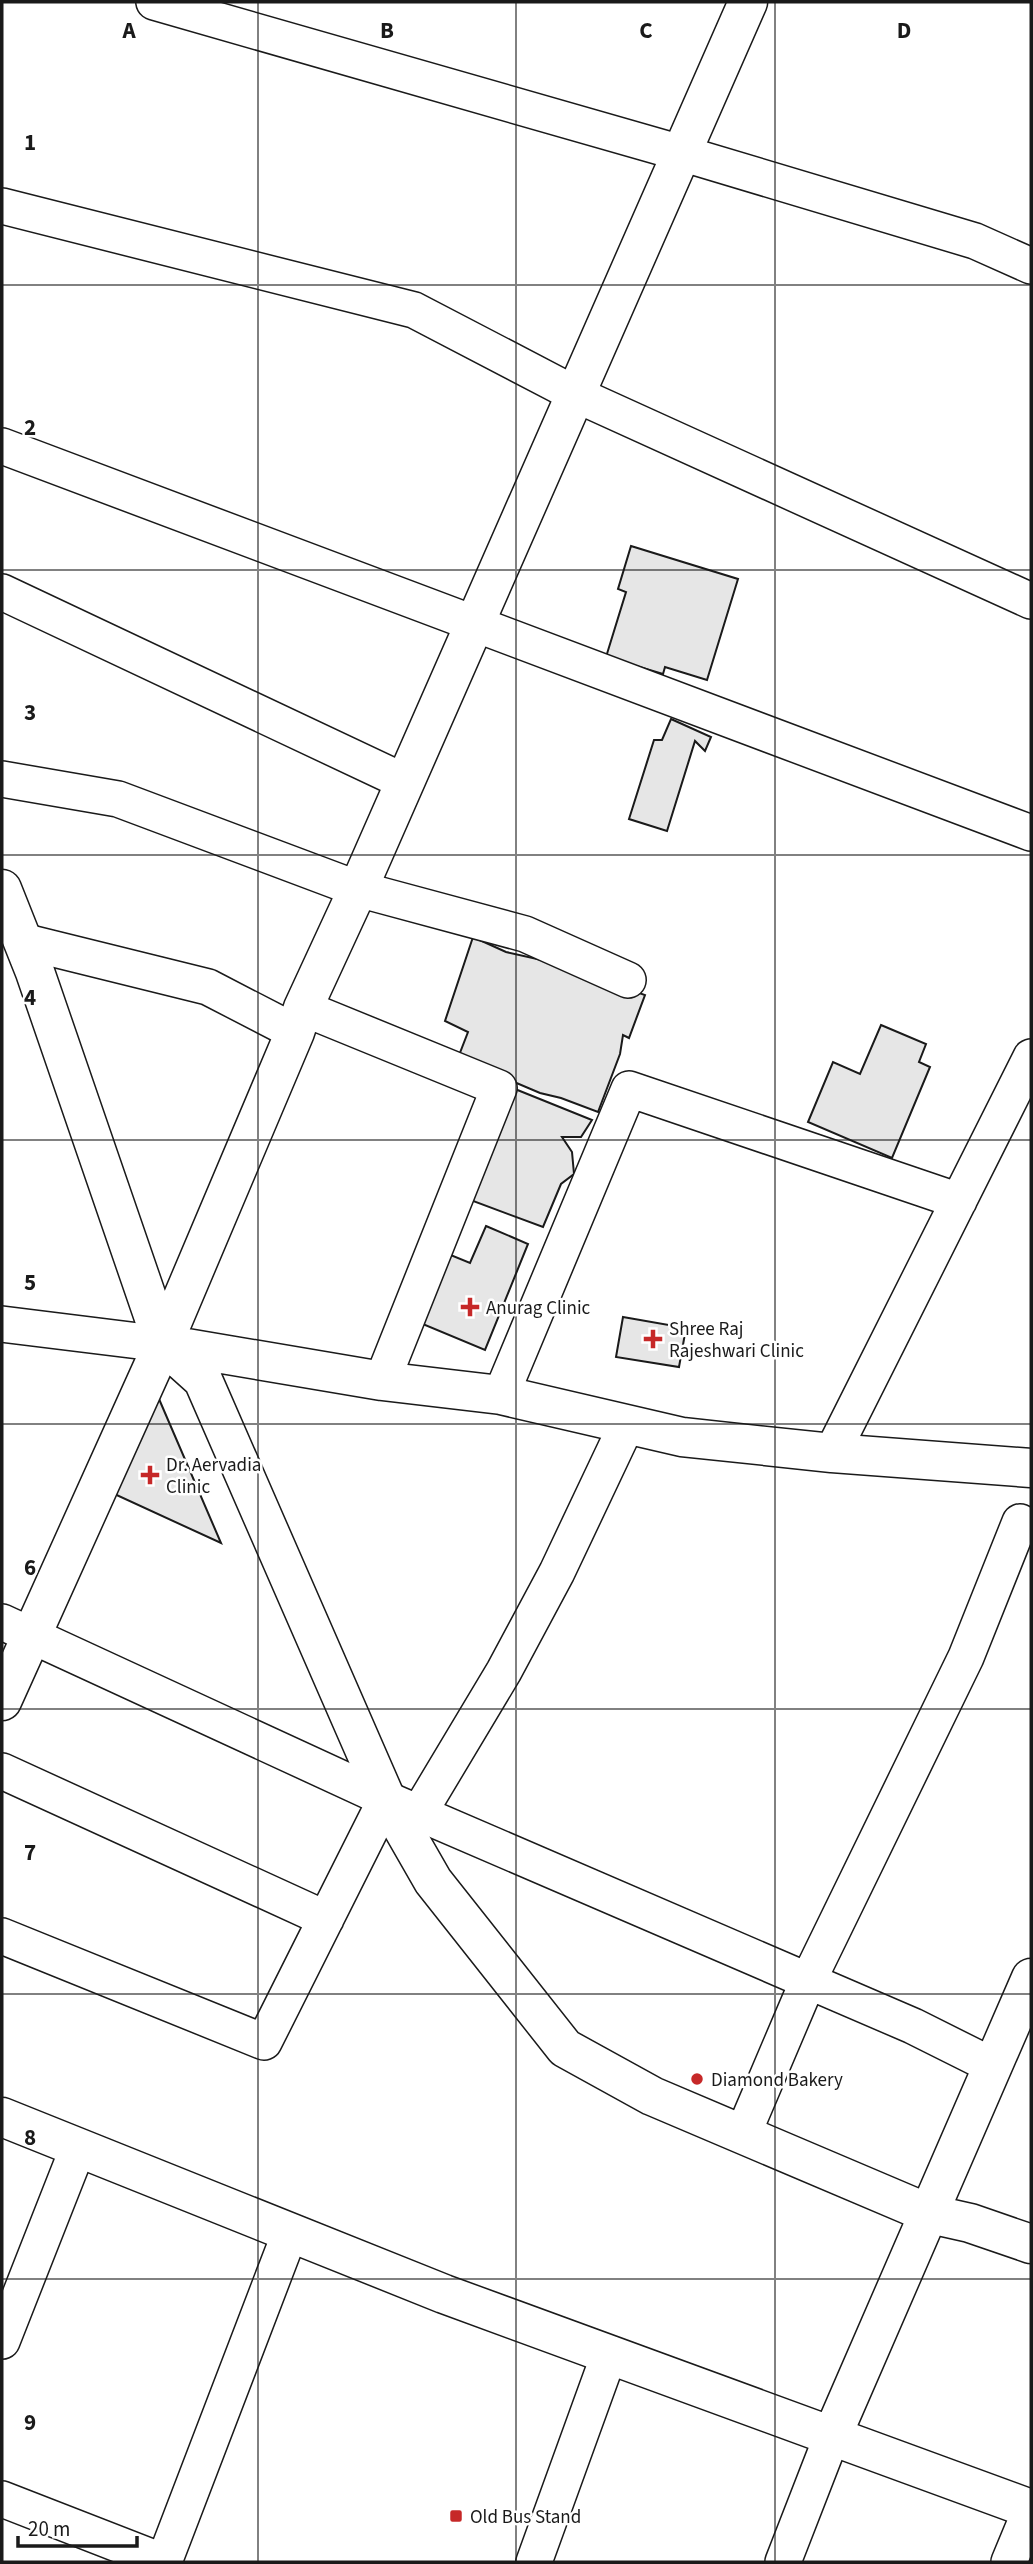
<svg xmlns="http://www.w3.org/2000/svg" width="1033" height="2564" font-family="'Source Sans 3',sans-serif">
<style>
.building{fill:#e6e6e6;stroke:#1a1a1a;stroke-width:2}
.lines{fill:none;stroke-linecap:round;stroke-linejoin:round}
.street-casing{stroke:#1a1a1a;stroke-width:38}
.secondary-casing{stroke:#1a1a1a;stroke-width:41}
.street{stroke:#fff;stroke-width:35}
.secondary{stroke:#fff;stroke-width:38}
.grid{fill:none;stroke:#1a1a1a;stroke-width:2;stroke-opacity:0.55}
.poi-dot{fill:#c62828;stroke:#fff;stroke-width:2.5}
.labels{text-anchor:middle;stroke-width:5;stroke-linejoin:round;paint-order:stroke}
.poi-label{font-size:19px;fill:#1a1a1a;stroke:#fff;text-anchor:start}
.grid-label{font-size:23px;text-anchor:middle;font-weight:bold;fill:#1a1a1a;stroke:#fff;stroke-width:5;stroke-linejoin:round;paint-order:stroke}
</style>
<rect width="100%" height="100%" fill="#fff"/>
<path class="building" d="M631,546L738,579L707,680L665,667L663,674L606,657L626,592L618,589Z
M671,719L711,737L705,751L695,741L667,831L629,819L654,740H662Z
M473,937L506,952L555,963L645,995L629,1038L623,1035L620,1054L598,1112L561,1098L540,1093L458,1058L468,1032L445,1021Z
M881,1025L926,1044L919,1062L930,1067L892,1158L808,1122L833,1062L860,1074Z
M510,1087L592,1120L581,1137H562L572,1152L574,1174L561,1184L543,1227L465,1198Z
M486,1226L528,1244L485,1350L413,1320L441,1251L470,1263Z
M623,1317L686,1328L679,1367L616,1357Z
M156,1392L221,1543L110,1492Z"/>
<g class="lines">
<g class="street-casing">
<path id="street" d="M154,2L681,153L975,241L1031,266
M2,206L414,310L575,394L1031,601
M2,446L1031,833
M2,592L405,782
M2,779L118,799L358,889L525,934L628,980
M22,941L208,987L295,1032
M303,1008L499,1088L382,1381
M2,1324L163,1344
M501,1395L629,1089L959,1201
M832,1453L1031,1057
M2,1622L386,1799L913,2026L993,2066
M2,1771L326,1919
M419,1813L504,1671L557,1572L627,1424
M2,1936L264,2042L386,1799
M743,2134L808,1981L966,1657L1020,1522
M2,2341L78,2148
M2,2499L164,2562
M164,2562L290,2233
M534,2562L609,2355
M783,2562L832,2436
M1009,2562L1031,2509"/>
</g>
<g class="secondary-casing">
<path id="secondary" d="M2,889L35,972L163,1344L203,1380L386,1799L433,1881L565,2048L652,2096L930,2214L970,2223L1031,2244
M163,1344L382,1381L501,1395L682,1437L832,1453L1031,1468
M2,1701L163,1344L295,1032L303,1008L358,889L748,2
M2,2117L444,2294L1031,2509
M832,2436L1031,1978"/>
</g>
<use href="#street" class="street"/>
<use href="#secondary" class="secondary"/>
</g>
<path class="grid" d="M258,2V2562M516,2V2562M775,2V2562M2,285H1031M2,570H1031M2,855H1031M2,1140H1031M2,1424H1031M2,1709H1031M2,1994H1031M2,2279H1031"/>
<g class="poi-dot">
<path d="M466.5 1296.5h7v7h7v7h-7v7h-7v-7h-7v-7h7z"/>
<path d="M649.5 1328.5h7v7h7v7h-7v7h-7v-7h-7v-7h7z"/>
<path d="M146.5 1464.5h7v7h7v7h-7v7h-7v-7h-7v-7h7z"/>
<circle cx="697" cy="2079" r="7"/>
<rect x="449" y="2509" width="14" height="14" rx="3.5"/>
</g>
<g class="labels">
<g class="poi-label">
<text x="486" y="1314">Anurag Clinic</text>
<text x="669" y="1335">Shree Raj<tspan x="669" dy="22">Rajeshwari Clinic</tspan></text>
<text x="166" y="1471">Dr. Aervadia<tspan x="166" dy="22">Clinic</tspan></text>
<text x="711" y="2086">Diamond Bakery</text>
<text x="470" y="2523">Old Bus Stand</text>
</g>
</g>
<g class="grid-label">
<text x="129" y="38">A</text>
<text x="387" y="38">B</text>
<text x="646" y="38">C</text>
<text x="904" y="38">D</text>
<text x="30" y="150">1</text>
<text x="30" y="435">2</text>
<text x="30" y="720">3</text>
<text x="30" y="1005">4</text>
<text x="30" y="1290">5</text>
<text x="30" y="1575">6</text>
<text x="30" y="1860">7</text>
<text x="30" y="2145">8</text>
<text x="30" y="2430">9</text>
</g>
<rect width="1033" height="2564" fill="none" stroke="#1a1a1a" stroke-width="7"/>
<path d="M18 2536v10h119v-10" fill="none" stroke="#1a1a1a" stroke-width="3.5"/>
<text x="28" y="2536" font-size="21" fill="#1a1a1a" stroke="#ffffff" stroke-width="5" paint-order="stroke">20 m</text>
</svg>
